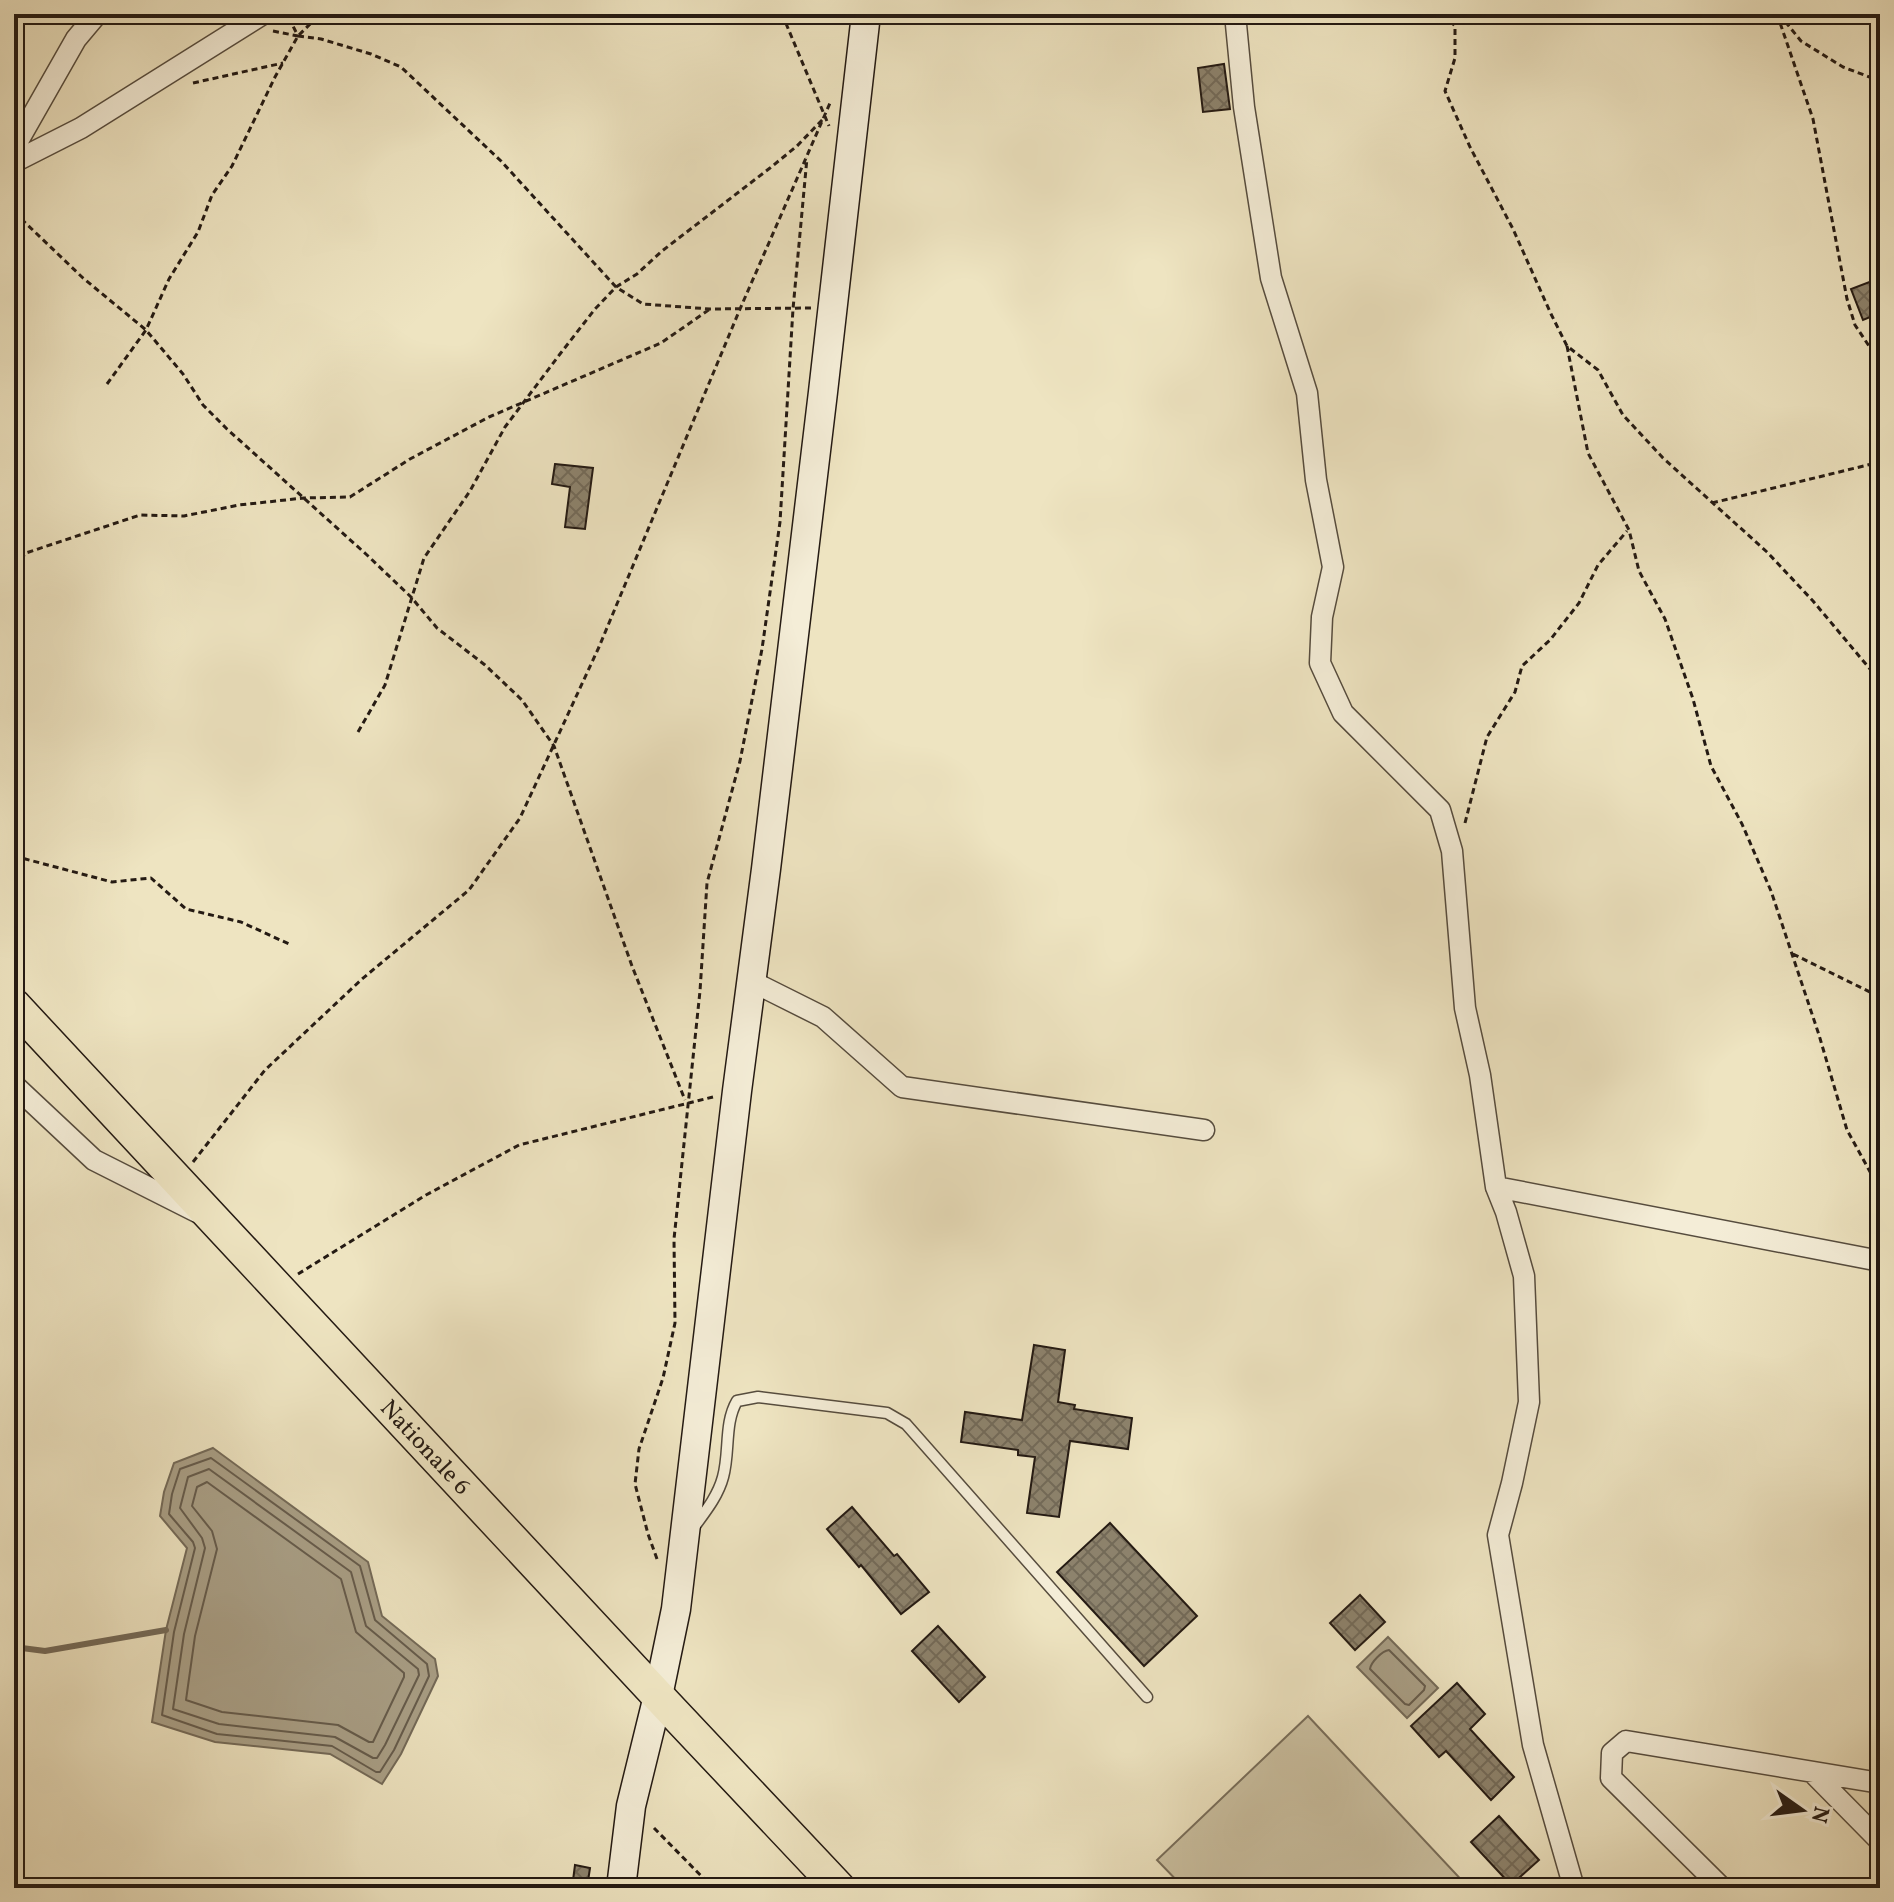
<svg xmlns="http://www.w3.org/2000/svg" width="1894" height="1902" font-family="Vollkorn,serif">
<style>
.green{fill:#ccc2a3;stroke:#786e5b;stroke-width:2}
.water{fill:#a99f86;stroke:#746a58;stroke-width:2}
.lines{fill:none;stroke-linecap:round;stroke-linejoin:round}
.shore{stroke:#665c4c;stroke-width:2}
.stream{stroke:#746a58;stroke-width:6}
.building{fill:url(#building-cross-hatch);stroke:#241a13;stroke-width:2}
.service-casing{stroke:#564c3e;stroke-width:13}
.minor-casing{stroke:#564c3e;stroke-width:23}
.secondary-casing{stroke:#241a13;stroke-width:31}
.primary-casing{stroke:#241a13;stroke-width:35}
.path{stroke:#241a13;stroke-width:3;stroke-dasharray:6 4;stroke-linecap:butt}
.service{stroke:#f4edd7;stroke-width:10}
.minor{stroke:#f4edd7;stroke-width:20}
.secondary{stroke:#f4edd7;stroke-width:28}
.primary{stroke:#eee4c1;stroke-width:32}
.labels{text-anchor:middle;stroke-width:7;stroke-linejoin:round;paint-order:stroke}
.street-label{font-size:24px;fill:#241a13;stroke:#f4edd7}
</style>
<defs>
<pattern id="building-cross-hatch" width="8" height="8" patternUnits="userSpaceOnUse" patternTransform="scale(2)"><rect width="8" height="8" fill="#8d836d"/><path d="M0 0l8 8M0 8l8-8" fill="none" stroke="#736a58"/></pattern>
</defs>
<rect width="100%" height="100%" fill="#eee4c1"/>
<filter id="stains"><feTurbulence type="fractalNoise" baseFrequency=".0025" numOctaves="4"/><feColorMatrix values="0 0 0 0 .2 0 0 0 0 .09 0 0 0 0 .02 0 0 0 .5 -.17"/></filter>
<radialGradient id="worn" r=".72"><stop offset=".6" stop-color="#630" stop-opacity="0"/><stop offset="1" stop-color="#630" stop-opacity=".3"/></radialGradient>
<path class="green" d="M1308,1716L1469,1888H1184L1157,1860Z"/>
<path class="water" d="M213,1448L368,1562L382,1616L435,1659L438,1676L401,1754L382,1784L330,1754L215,1742L152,1722L166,1630L187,1548L160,1516L164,1492L174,1463Z
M1388,1637L1438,1688L1407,1718L1357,1667Z"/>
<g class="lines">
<path class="shore" d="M211,1458L360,1566L375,1620L427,1664L429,1676L394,1750L380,1772H376L332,1746L217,1734L162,1715L174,1632L195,1548L193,1542L169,1514L172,1494L180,1469Z
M209,1469L351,1572L366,1626L418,1669L419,1675L385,1745L377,1758H373L335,1737L219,1724L173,1709L184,1634L205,1548L202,1538L180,1508L188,1477Z
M207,1482L341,1579L356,1632L404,1673V1677L373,1742H369L338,1725L222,1712L186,1700L195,1636L217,1549L212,1531L192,1506L197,1487Z
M1389,1650L1425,1686L1424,1690L1409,1705L1405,1704L1370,1669C1371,1662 1382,1651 1389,1650Z"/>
<path class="stream" d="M14,1647L45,1651L166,1630"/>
</g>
<path class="building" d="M1224,64L1230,109L1203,112L1198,68Z
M1880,278V313L1863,320L1851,289Z
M555,464L593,468L585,529L565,527L570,487L552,484Z
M1034,1345L1065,1350L1058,1402L1075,1405L1074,1409L1132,1418L1128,1449L1070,1441L1059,1517L1027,1513L1035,1457L1018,1455V1450L961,1442L965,1412L1022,1420Z
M852,1507L894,1556L897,1554L929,1592L901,1614L861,1565L859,1567L827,1529Z
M1110,1523L1197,1616L1144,1666L1057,1572Z
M1360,1595L1385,1622L1355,1650L1330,1623Z
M938,1626L985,1677L959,1702L912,1651Z
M1457,1683L1485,1714L1470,1729L1514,1777L1491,1800L1446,1751L1439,1757L1411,1726Z
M1499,1816L1539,1860L1511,1885L1471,1842Z
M575,1865L590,1868L587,1888H572Z"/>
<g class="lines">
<g class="service-casing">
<path id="service" d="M694,1527C705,1512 718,1496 723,1477C730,1452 724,1423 737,1401L758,1397L887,1413L906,1424L1147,1697"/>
</g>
<g class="minor-casing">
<path id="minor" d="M1235,14L1244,107L1271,278L1307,393L1316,480L1333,567L1322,617L1320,663L1343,713L1440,810L1452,851L1465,1008L1480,1075L1496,1187L1506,1212L1524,1276L1529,1402L1512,1483L1498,1535L1533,1745L1574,1888
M14,148L76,39L97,14
M14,162L81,128L263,14
M751,981L823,1017L902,1087L1204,1130
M14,1085L94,1160L197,1212
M1496,1187L1880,1261
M1812,1772L1880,1841
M1722,1888L1611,1778L1612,1753L1626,1741L1880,1783"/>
</g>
<g class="secondary-casing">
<path id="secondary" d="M621,1888L631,1806L658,1696L676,1609L737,1091L766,869L823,392L866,14"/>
</g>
<g class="primary-casing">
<g id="primary">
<path id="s1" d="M14,1005L658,1696L839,1888"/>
</g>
</g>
<path class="path" d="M782,14L829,126
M1443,14L1455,26V58L1445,91L1470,147L1513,229L1551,314L1567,346L1598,370L1623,415L1663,458L1767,552L1813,601L1880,681
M1777,14L1813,119L1847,299L1855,325L1871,349V371L1880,409
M1779,14L1801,41L1843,67L1880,81
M273,31L298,36L287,14
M298,36L321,39L371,54L401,67L501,161L616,287L643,304L710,309L811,308
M193,83L283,63
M14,212L83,278L146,330L183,374L203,405L227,429L367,555L411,597L437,628L485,665L522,700L554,746L632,966L685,1100
M1567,346L1588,453L1629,530L1639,571L1665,619L1693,699L1711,766L1742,824L1771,891L1819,1035L1847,1130L1880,1190
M107,384L146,330L169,279L198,232L212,195L232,166L275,77L298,36L320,14
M1712,503L1880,462
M14,567L26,553L140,515L184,516L239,505L304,498L350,497L410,459L489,417L661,343L710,309
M358,732L385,685L424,558L470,491L505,427L560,354L595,309L616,287L637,274L662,251L770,168L797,146L824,118
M1465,823L1487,737L1515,692L1522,666L1550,640L1579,603L1598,565L1627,531
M14,856L112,882L151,878L186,909L241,922L289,944
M1793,954L1880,997
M193,1162L265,1070L362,979L469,890L520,818L599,647L740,309L830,103
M298,1274L426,1195L519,1145L713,1097
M657,1559L648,1534L635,1484L639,1449L663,1378L675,1323L674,1239L700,991L707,883L740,761L762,649L780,522L793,309L807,158
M654,1828L713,1888"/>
<use href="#service" class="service"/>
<use href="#minor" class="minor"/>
<use href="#secondary" class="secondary"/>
<use href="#primary" class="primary"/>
</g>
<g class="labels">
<g class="street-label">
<text dy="8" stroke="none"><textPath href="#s1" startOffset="604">Nationale 6</textPath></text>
</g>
</g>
<rect width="1894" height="1902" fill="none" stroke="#eee4c1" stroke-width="48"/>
<rect x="16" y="16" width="1862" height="1870" fill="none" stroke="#241a13" stroke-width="4"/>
<rect x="24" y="24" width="1846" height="1854" fill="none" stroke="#241a13" stroke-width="2"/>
<g transform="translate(1802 1810) rotate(104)" stroke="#f4edd7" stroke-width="6" paint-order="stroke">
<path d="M0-6L14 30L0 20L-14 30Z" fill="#241a13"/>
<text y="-12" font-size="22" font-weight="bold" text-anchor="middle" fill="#241a13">N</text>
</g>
<rect width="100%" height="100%" filter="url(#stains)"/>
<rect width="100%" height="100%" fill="url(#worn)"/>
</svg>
